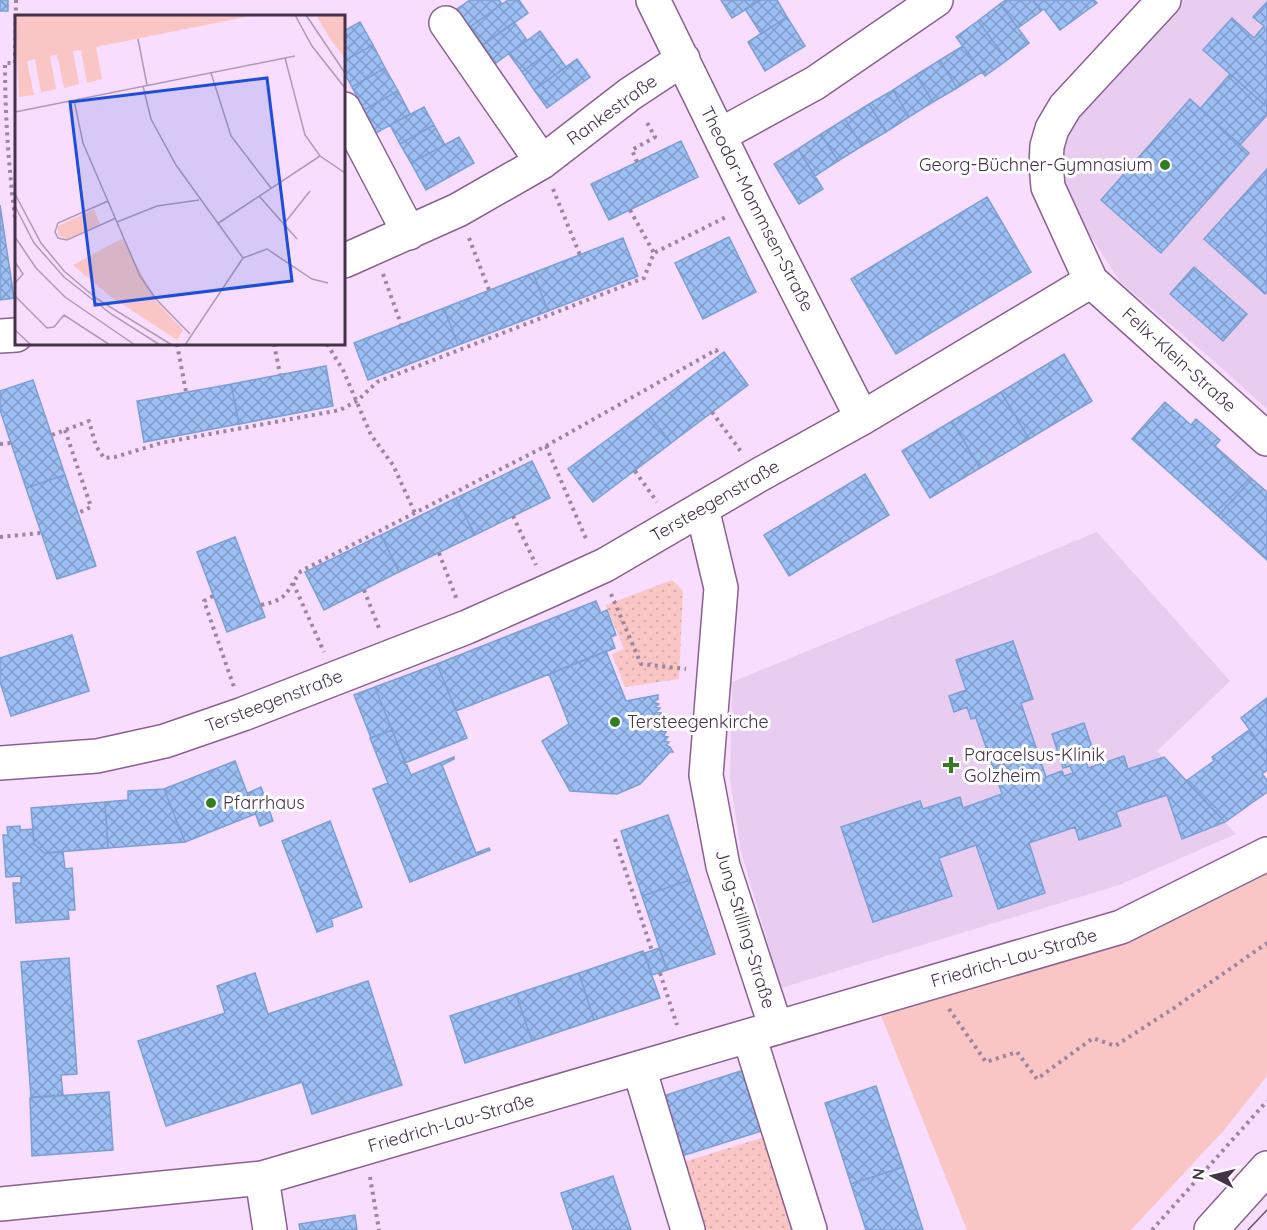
<svg xmlns="http://www.w3.org/2000/svg" width="1267" height="1230" font-family="Quicksand,sans-serif">
<style>
.built{fill:#e9cdf0}
.grass{fill:url(#grass-dots)}
.green{fill:#f9c6c5}
.building{fill:url(#building-cross-hatch);stroke:#7d9ed3;stroke-width:1.5}
.lines{fill:none;stroke-linecap:round;stroke-linejoin:round}
.minor-casing{stroke:#886192;stroke-width:36}
.path{stroke:#9c85a1;stroke-width:4;stroke-dasharray:3 4.5;stroke-linecap:butt}
.minor{stroke:#fff;stroke-width:33}
.tram{stroke:#645068;stroke-width:1.5}
.poi-dot{fill:#357d22;stroke:#fff;stroke-width:2}
.labels{text-anchor:middle;stroke-width:6;stroke-linejoin:round;paint-order:stroke}
.street-label{font-size:18px;fill:#443248;stroke:#fff}
.poi-label{font-size:18px;fill:#443248;stroke:#fff;text-anchor:start}
.inset-road{fill:none;stroke:#b099b5;stroke-width:1.5}
.view{fill:#1d4ed8;fill-opacity:0.15;stroke:#1d4ed8;stroke-width:3}
.inset-edge{fill:none;stroke:#443248;stroke-width:3}
</style>
<defs>
<pattern id="grass-dots" width="8" height="8" patternUnits="userSpaceOnUse" patternTransform="scale(1.5)"><rect width="8" height="8" fill="#f9c6c5"/><path d="M2 2h.1M6 6h.1" fill="none" stroke="#d7abab" stroke-width="1.8" stroke-linecap="round"/></pattern>
<pattern id="building-cross-hatch" width="8" height="8" patternUnits="userSpaceOnUse" patternTransform="scale(1.5)"><rect width="8" height="8" fill="#9cbff6"/><path d="M0 0l8 8M0 8l8-8" fill="none" stroke="#819cc9"/></pattern>
</defs>
<rect width="100%" height="100%" fill="#f8ddfe"/>
<path class="built" d="M1178,0H1267V409L1208,356L1121,283L1080,220L1065,187L1062,142L1075,111Z
M1097,532L1230,681L1157,751L1236,834L1119,885L781,988L741,852L730,779L732,682Z"/>
<path class="grass" d="M672,580L683,591L679,679L625,687L612,654L624,649L606,605Z
M771,1135L802,1230H699L677,1164Z"/>
<path class="green" d="M1267,864V1076L1225,1129L1131,1230H967L878,1008Z"/>
<path class="building" d="M0,0H8V11H0Z
M470,0H499L502,4L470,27L457,9Z
M508,0H519L528,13L483,45L470,27Z
M721,0H761L732,18Z
M761,0H777L787,17L761,34L745,9Z
M1006,0H1032L1041,11L1018,28L1000,4Z
M1032,0H1094L1097,3L1060,30L1044,9L1041,11Z
M1267,2V107L1203,50L1232,18L1254,38L1264,26L1253,17Z
M1000,4L1029,43L1007,60L978,21Z
M787,17L805,46L765,71L748,42Z
M978,21L1007,60L985,76L956,37Z
M360,22L373,45L344,61V31Z
M514,22L527,40L496,63L483,45Z
M540,31L553,49L522,72L509,54Z
M373,45L385,68L352,87L344,72V61Z
M963,46L982,72L957,88L940,60Z
M553,49L566,67L534,90L522,72Z
M577,59L590,77L547,108L534,90Z
M940,60L957,88L933,102L916,75Z
M385,68L398,91L364,110L352,87Z
M1230,74L1267,107V115L1240,145L1200,109Z
M916,75L933,102L909,117L893,90Z
M893,90L909,117L886,132L869,104Z
M398,91L410,114L376,133L364,110Z
M1190,99L1249,153L1161,253L1101,200Z
M869,104L886,132L862,146L845,119Z
M424,107L434,125L400,144L390,125Z
M845,119L862,146L838,161L821,134Z
M434,125L445,145L411,163L400,144Z
M821,134L838,161L815,176L798,149Z
M459,137L474,163L426,190L411,163Z
M681,141L698,177L609,220L591,184Z
M798,149L823,189L799,204L774,164Z
M1267,169V292L1265,294L1204,239Z
M987,197L1031,272L896,354L851,279Z
M0,205L14,298L0,300Z
M729,237L756,292L703,319L675,263Z
M623,238L638,276L548,311L533,273Z
M1194,267L1247,314L1223,341L1170,294Z
M533,273L548,311L458,345L444,308Z
M444,308L458,345L368,380L354,343Z
M724,352L748,385L671,443L646,411Z
M1064,354L1092,401L1029,439L1001,392Z
M326,366L333,406L239,424L231,384Z
M33,380L65,475L26,488L0,410V391Z
M231,384L239,424L144,442L137,401Z
M1001,392L1029,439L980,468L952,421Z
M1165,402L1191,425L1196,419L1220,440L1215,446L1252,479L1218,516L1132,439Z
M646,411L671,443L593,502L568,469Z
M952,421L980,468L930,498L902,451Z
M532,461L550,498L475,535L456,498Z
M865,474L889,515L789,576L764,535Z
M65,475L96,566L57,579L26,488Z
M1252,479L1267,492V560L1218,516Z
M456,498L475,535L399,572L381,535Z
M381,535L399,572L324,610L305,572Z
M235,537L265,617L227,632L197,552Z
M596,601L601,613L607,610L616,635L611,637L615,648L456,711L437,664Z
M72,635L89,691L11,716L0,682V658Z
M1013,641L1033,699L1021,703L1046,777L1062,771L1064,776L1073,773L1070,766L1063,768L1052,734L1084,723L1095,756L1086,760L1088,768L1124,756L1128,769L1164,757L1225,822L1182,839L1167,795L1116,812L1121,826L1079,840L1075,827L1029,843L1045,893L998,909L976,845L939,858L952,896L873,922L841,827L920,801L923,809L960,797L963,808L1002,794L976,718L971,719L967,707L954,712L949,696L966,690L956,660Z
M606,651L626,701L658,695V699L653,702L659,704L655,707L660,708L656,712L661,713L658,716L662,718L659,721L664,723L660,726L665,728L661,731L666,732L663,736L668,737L664,741L669,742L666,745L670,747L673,752H670L640,784L617,794L570,791L542,741L569,724L549,674Z
M437,664L467,738L405,763L375,687Z
M375,687L392,730L371,738L354,695Z
M1267,698V754L1241,718Z
M392,730L411,775L454,757V759L442,765L476,853L489,848L490,850L410,882L373,789L388,783L370,738Z
M1249,730L1267,754V770L1262,774L1267,780V792L1225,822L1186,781L1214,761L1212,757Z
M235,761L255,814L185,842L164,789Z
M261,787L273,821L260,826L248,793Z
M164,789L185,842L108,848L105,802L128,800V791Z
M105,802L108,848L44,853L34,844L31,808Z
M668,815L690,880L642,896L621,831Z
M330,821L362,907L331,919L333,926L317,932L282,841Z
M20,826V830L33,829L34,844L44,853L63,852L65,869L72,868L75,910H68L69,919L16,923L13,883H21V876L6,877L3,835H8L7,827Z
M690,880L715,954L667,970L642,896Z
M659,948L667,970L652,975L645,953Z
M643,951L660,998L594,1020L579,973Z
M69,958L77,1074L61,1075L63,1095L31,1097L21,962Z
M255,973L268,1014L368,981L402,1085L312,1114L302,1082L166,1126L138,1041L225,1013L217,986Z
M579,973L594,1020L532,1041L516,994Z
M516,994L532,1041L465,1063L450,1016Z
M747,1069L765,1130L675,1158L657,1098Z
M876,1086L903,1167L851,1184L825,1103Z
M109,1092L113,1150L32,1156L30,1098Z
M903,1167L923,1230H866L851,1184Z
M613,1176L631,1230H573L561,1193Z
M355,1215L357,1230H300L299,1224Z"/>
<g class="lines">
<g class="minor-casing">
<path id="minor" d="M653,0L753,204L862,418
M446,23L542,162
M344,109L409,233
M720,135L815,83L936,0
M344,261L458,210L542,162L630,94L683,59
M1091,281L1267,439
M0,336L16,335
M702,508L721,588L706,775L723,866L776,1028
M0,763L97,756L165,741L243,714L467,627L548,591L605,565L759,475L862,418L1091,281L1048,187L1046,165L1047,146L1052,129L1065,107L1164,0
M749,1036L810,1230
M639,1068L688,1230
M262,1178L270,1230
M0,1204L262,1178L1121,927L1267,854
M1211,1230L1267,1168"/>
</g>
<path class="path" d="M16,0L15,63H5C5,118 9,172 16,226
M637,162L632,150L655,137L645,119
M553,189L580,255
M630,210L654,253
M469,238L489,290
M383,274L401,324
M177,344L186,392
M274,344L280,374
M327,344L343,370L371,435L393,465L415,513
M712,412L742,453
M65,430L91,507L78,513
M52,435L89,421L96,446L104,458L115,457L161,443L340,410L357,401L377,382L644,278L654,253L726,217
M0,444L11,443
M546,446L716,350L719,355
M635,471L657,502
M513,516L536,565
M0,537L41,533
M439,553L457,600
M293,583L324,652
M364,590L379,628
M611,594L641,664L686,669
M213,596L204,601L234,687
M261,605C290,599 285,592 301,571L546,446L587,541
M615,839L652,951
M660,973L677,1025
M949,1009L986,1062L1017,1052L1037,1079L1093,1038L1115,1046L1174,1008L1267,943
M370,1177L379,1230
M1152,1230L1267,1101"/>
<use href="#minor" class="minor"/>
<path class="tram" d="M1248,1230L1267,1210"/>
</g>
<g class="poi-dot">
<circle cx="1165" cy="165" r="6"/>
<circle cx="615" cy="722" r="6"/>
<path d="M948 756h6v6h6v6h-6v6h-6v-6h-6v-6h6z"/>
<circle cx="211" cy="803" r="6"/>
</g>
<g class="labels">
<g class="street-label">
<text transform="translate(612 110) rotate(-36)" y="6">Rankestraße</text>
<text transform="translate(757 209) rotate(63)" y="6">Theodor-Mommsen-Straße</text>
<text transform="translate(1179 360) rotate(42)" y="6">Felix-Klein-Straße</text>
<text transform="translate(715 501) rotate(-30)" y="6">Tersteegenstraße</text>
<text transform="translate(274 701) rotate(-21)" y="6">Tersteegenstraße</text>
<text transform="translate(745 929) rotate(73)" y="6">Jung-Stilling-Straße</text>
<text transform="translate(1014 958) rotate(-16)" y="6">Friedrich-Lau-Straße</text>
<text transform="translate(451 1123) rotate(-16)" y="6">Friedrich-Lau-Straße</text>
</g>
<g class="poi-label">
<text x="1153" y="171" text-anchor="end">Georg-Büchner-Gymnasium</text>
<text x="627" y="728">Tersteegenkirche</text>
<text x="964" y="761">Paracelsus-Klinik<tspan x="964" dy="21">Golzheim</tspan></text>
<text x="223" y="809">Pfarrhaus</text>
</g>
</g>
<g transform="translate(15 15)">
<rect width="330" height="330" fill="#f8ddfe"/>
<path d="M79,194L85,209L52,224L43,220V211Z" fill="#f9c6c5"/>
<path d="M0,0H240L81,32L87,64L72,68L66,35L58,36L64,69L49,73L42,40L35,41L41,74L26,77L20,44L12,46L19,80L4,82ZM301,0H330V43L316,25ZM108,223L140,285L168,315L162,325L95,281L58,250Z" fill="#f9c6c5"/>
<path class="inset-road" d="M280,0L297,31L330,73M291,0L330,58M123,24L132,70M270,43L290,120L305,141L330,158M196,58L216,121L256,173M128,71L136,104L161,150L228,243L252,234L297,264L313,268M59,85L68,128L125,261L141,284L175,319M0,97L280,41M0,179L26,228L49,256L82,284L157,330M244,181L282,224M93,186L43,208L40,217L43,223L52,225L101,203M0,191L19,228L49,262L96,299L145,330M102,207L142,191L184,185M202,209L305,141M268,210L295,176M0,222L21,253L50,282L120,330M0,247L8,259L0,268M0,281L32,313L39,312L49,300L95,330M0,315L16,330M170,330L228,243"/>
<path class="view" d="M252,63L277,266L80,290L55,87Z"/>
<rect width="330" height="330" class="inset-edge"/>
</g>
<g transform="translate(1213 1176) rotate(277)" stroke="#ffffff" stroke-width="4.5" paint-order="stroke">
<path d="M0-4.5L10 22L0 15L-10 22Z" fill="#443248"/>
<text y="-9" font-size="16" font-weight="bold" text-anchor="middle" fill="#443248">N</text>
</g>
</svg>
